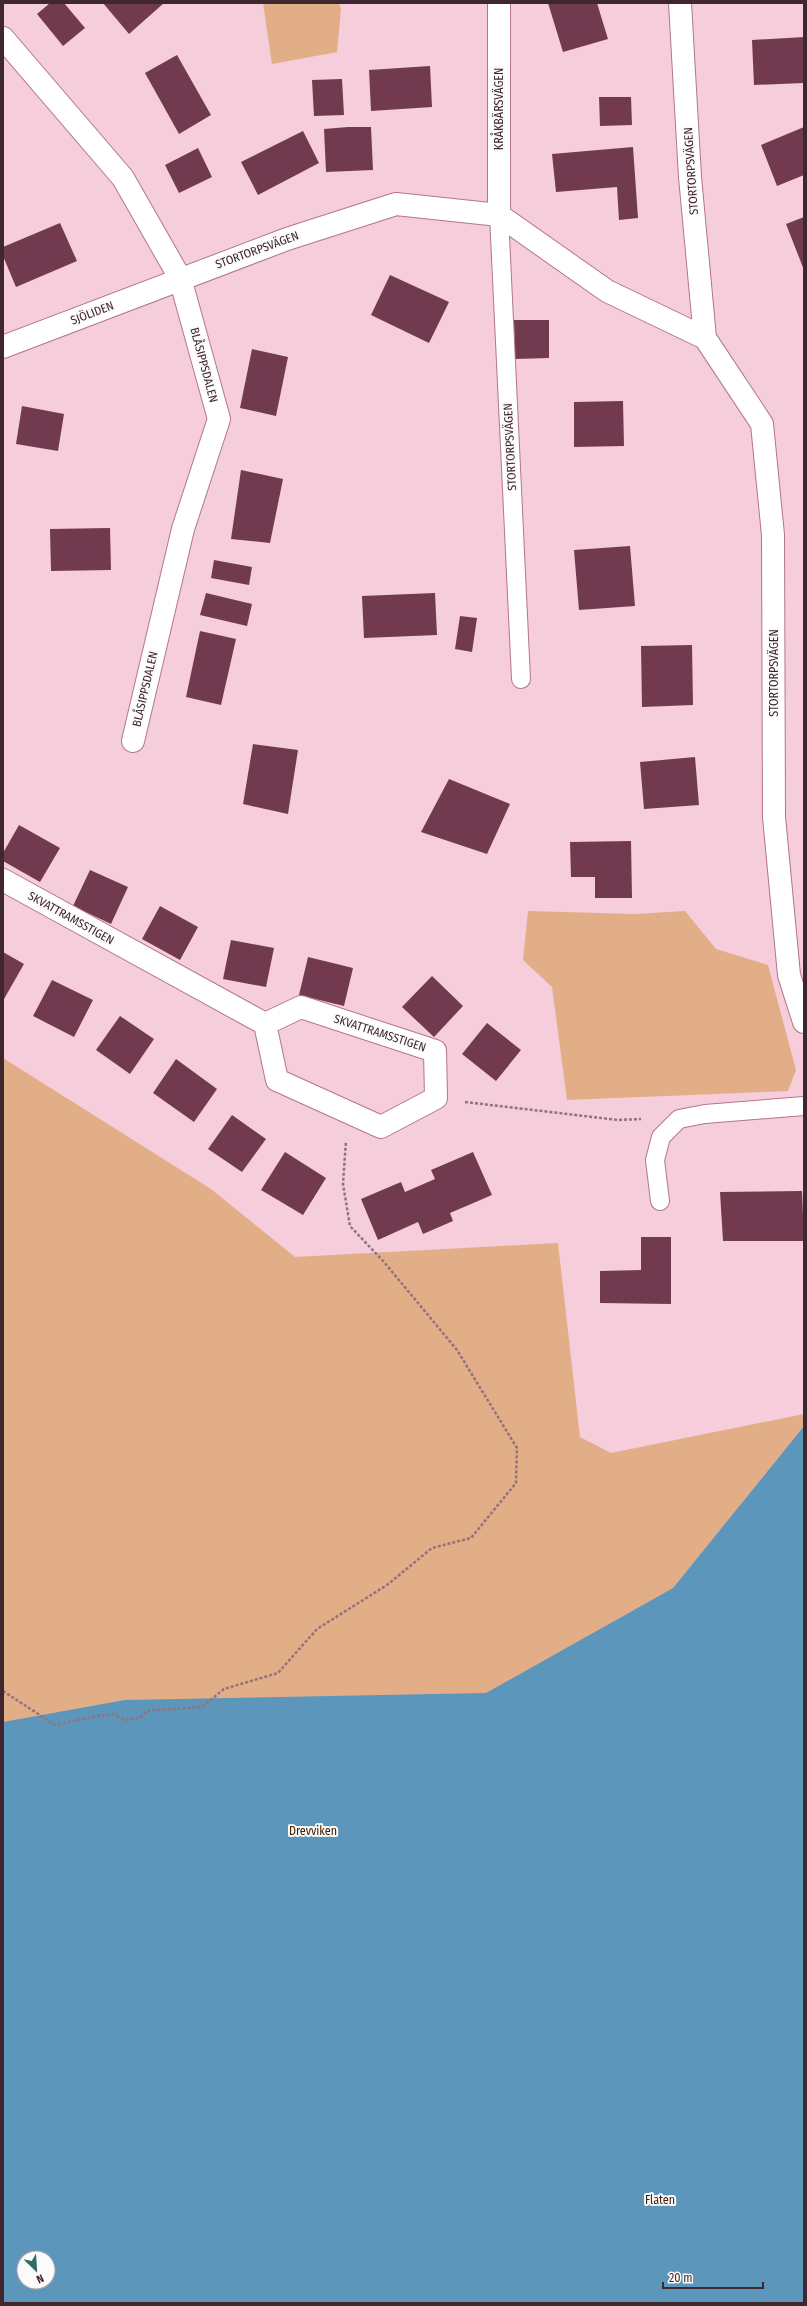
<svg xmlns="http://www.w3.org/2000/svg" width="807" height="2306" font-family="'Fira Sans Condensed',sans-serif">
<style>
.green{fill:#e1ae88;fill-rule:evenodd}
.water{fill:#5c96bb;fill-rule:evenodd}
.building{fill:#723a4f}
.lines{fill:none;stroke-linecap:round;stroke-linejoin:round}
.lane-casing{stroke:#b3768b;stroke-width:20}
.street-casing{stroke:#b3768b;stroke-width:24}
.path{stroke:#93727d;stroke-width:2.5;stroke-dasharray:3 2;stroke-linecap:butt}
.lane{stroke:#fff;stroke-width:18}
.street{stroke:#fff;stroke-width:22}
.labels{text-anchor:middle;stroke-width:4;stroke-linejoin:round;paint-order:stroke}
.street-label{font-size:12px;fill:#40262f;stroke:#fbfbfb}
.park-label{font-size:12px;fill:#432101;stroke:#fbfbfb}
</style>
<rect width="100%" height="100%" fill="#f6cdda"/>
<path class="green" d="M263,3H339L341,9L337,52L272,64Z
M528,911L634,914L685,911L716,949L768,965L796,1070L788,1091L567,1100L552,987L523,960Z
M3,1058L211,1189L295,1257L558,1243L580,1437L611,1453L804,1414V1426L673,1588L602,1628L804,2303H3ZM24,2258H48V2282H24Z"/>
<path class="water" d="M804,1426V2303H3V1722L125,1700L486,1693L673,1588ZM24,2258H48V2282H24Z"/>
<path class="building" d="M50,3H64L85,28L63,46L37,14Z
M103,3H164L129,34Z
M548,3H597L608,39L563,52Z
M804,37V83L754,85L752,40Z
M177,55L211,115L179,134L145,73Z
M430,66L432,107L371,111L369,70Z
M342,79L344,115L314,116L312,80Z
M599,97H631L632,125L600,126Z
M348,127H371L373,170L326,172L324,129Z
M804,127V175L777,186L761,145Z
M303,131L319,163L258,195L241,162Z
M633,147L638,218L619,220L617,187L556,192L552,154Z
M198,148L212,177L179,193L165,165Z
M804,217V270L786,224Z
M60,223L77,261L16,287L3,256V247Z
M390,275L449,302L429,343L371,315Z
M514,320H549V358L515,359Z
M252,349L288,357L276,416L240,408Z
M623,401L624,446L574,447V402Z
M22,406L64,414L58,451L16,444Z
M241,470L283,479L270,543L231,539Z
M110,528L111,570L51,571L50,529Z
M630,546L635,606L579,610L574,550Z
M214,560L252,567L249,585L211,578Z
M206,593L252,604L247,626L200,615Z
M435,593L437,635L364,638L362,596Z
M460,616L477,618L472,652L455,649Z
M200,631L236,639L221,705L186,697Z
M692,645L693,705L642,707L641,646Z
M253,744L298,750L288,814L243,804Z
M695,757L699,805L644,809L640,762Z
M449,779L510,804L487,854L421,832Z
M19,825L60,848L40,882L3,861V853Z
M631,841L632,898H595V877H571L570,842Z
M90,870L128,887L111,924L73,906Z
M160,906L198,927L180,960L142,939Z
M231,940L274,948L266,987L223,979Z
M3,952L24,964L4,999H3Z
M308,957L353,968L344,1006L299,995Z
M432,976L463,1006L434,1037L402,1007Z
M52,980L93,1000L74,1037L33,1016Z
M120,1016L154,1039L130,1074L96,1050Z
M487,1023L521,1050L496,1081L462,1054Z
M176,1059L217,1089L194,1122L153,1093Z
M232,1115L266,1139L242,1172L208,1149Z
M285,1152L326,1178L303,1215L261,1190Z
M473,1152L492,1195L450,1213L453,1221L423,1234L418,1222L378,1240L361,1199L401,1182L405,1192L435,1179L431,1170Z
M802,1191L804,1241H723L720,1192Z
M641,1237H671V1304L600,1303V1271L641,1270Z"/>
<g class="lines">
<g class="lane-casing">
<path id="lane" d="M499,215L521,679
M660,1201L655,1160L661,1137L679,1119L705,1114L804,1106"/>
</g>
<g class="street-casing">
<path id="street" d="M680,3L690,177L705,338L762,424L773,535L774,817L789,975L804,1022
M3,38L123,178L180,278L219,419L183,529L133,741
M499,215V3
M3,347L287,239L396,204L499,215L607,291L705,338
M3,880L265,1024L277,1080L381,1127L436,1098L435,1051L301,1007L265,1024"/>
</g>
<path class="path" d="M465,1102L618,1120L641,1119
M3,1691L55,1725L97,1716L113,1714L125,1720L139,1718L147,1711L202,1707L224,1689L278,1673L317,1629L387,1585L432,1548L471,1538L516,1483L517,1448L457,1350L384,1262L350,1226L343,1184L346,1141"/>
<use href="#lane" class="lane"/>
<use href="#street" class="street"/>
</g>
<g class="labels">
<g class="street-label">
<text transform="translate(499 109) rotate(-90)" y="4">KRÅKBÄRSVÄGEN</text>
<text transform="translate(691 171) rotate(-94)" y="4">STORTORPSVÄGEN</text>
<text transform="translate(257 250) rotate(-20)" y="4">STORTORPSVÄGEN</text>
<text transform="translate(92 313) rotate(-21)" y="4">SJÖLIDEN</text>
<text transform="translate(204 365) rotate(75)" y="4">BLÅSIPPSDALEN</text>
<text transform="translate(510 447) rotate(-93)" y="4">STORTORPSVÄGEN</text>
<text transform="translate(774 673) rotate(-90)" y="4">STORTORPSVÄGEN</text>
<text transform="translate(145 689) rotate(-77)" y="4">BLÅSIPPSDALEN</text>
<text transform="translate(71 918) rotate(29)" y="4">SKVATTRAMSSTIGEN</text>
<text transform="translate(380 1033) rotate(18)" y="4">SKVATTRAMSSTIGEN</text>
</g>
<g class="park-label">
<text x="313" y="1835">Drevviken</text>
<text x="660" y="2204">Flaten</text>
</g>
</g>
<rect width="807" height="2306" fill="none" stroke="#40262f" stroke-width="8"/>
<g transform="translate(36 2270) rotate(155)"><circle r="19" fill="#fbfbfb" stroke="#b0a6a9"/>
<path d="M0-3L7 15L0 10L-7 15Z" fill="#2c6f61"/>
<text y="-6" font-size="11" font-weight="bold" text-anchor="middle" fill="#40262f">N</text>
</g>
<path d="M663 2282v6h100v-6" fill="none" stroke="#40262f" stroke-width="2"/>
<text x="669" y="2282" font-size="12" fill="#40262f" stroke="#fbfbfb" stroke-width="3" paint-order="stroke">20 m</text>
</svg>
